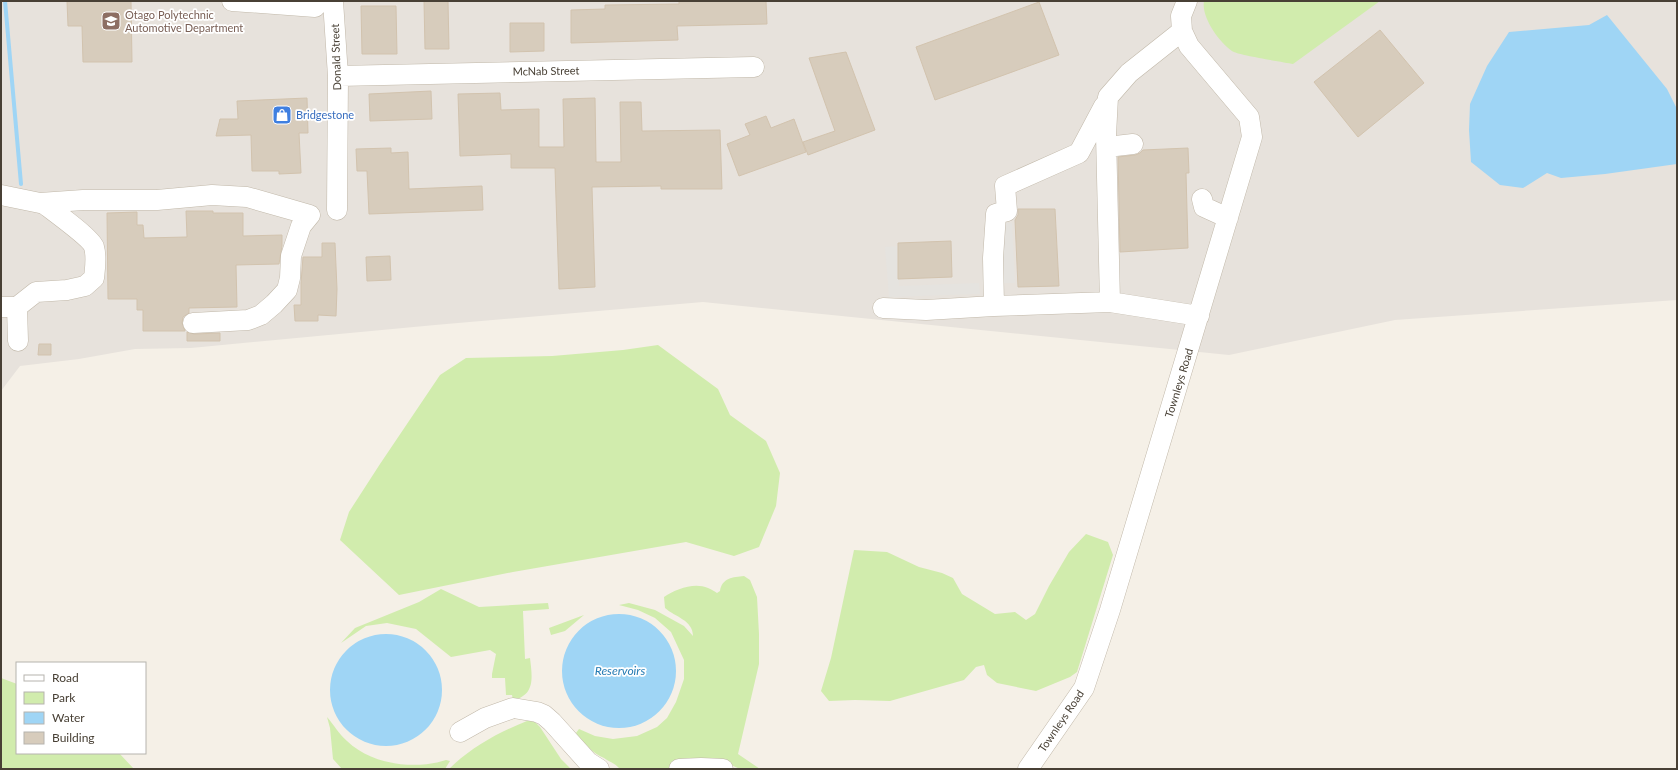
<svg xmlns="http://www.w3.org/2000/svg" width="1678" height="770" font-family="Lato,sans-serif">
<style>
.industrial{fill:#e7e2dc}
.green{fill:#d1ecad}
.parking{fill:#e5e3df}
.water{fill:#9fd5f5}
.lines{fill:none;stroke-linecap:round;stroke-linejoin:round}
.stream{stroke:#9fd5f5;stroke-width:4}
.building{fill:#d7ccbc;stroke:#d2c3ae}
.minor-casing{stroke:#c1b8a9;stroke-width:21}
.minor{stroke:#fff;stroke-width:20}
.labels{text-anchor:middle;stroke-width:3.5;stroke-linejoin:round;paint-order:stroke}
.education-label{font-size:11px;fill:#785e54;stroke:#fff;text-anchor:start}
.street-label{font-size:11px;fill:#484035;stroke:#fff}
.shop-label{font-size:11px;fill:#366cbe;stroke:#fff;text-anchor:start}
.water-label{font-size:12px;font-style:italic;fill:#257bb3;stroke:#fff}
</style>
<rect width="100%" height="100%" fill="#f5f0e7"/>
<path class="industrial" d="M1,1H1677V300L1395,320L1229,355L703,302L435,325L191,348L135,349L79,359L20,366L1,391Z"/>
<path class="green" d="M1204,1H1380L1293,64C1283,62 1237,55 1232,51C1219,42 1201,17 1204,1Z
M658,345L718,389L730,415L766,441L780,473L776,506L759,547L734,556L686,542L513,572L399,595L340,540L349,512L380,464L440,375L466,358L552,356L623,350Z
M1086,534L1108,542L1113,555L1077,672L1070,677L1036,691L997,683L987,675L984,665L976,667L964,680L890,701L855,700L829,701L821,691L831,658L854,550L887,552L919,567L942,573L953,578L962,594L995,614L1015,612L1026,620L1035,614L1049,586L1069,552Z
M744,576L750,580L757,597L759,634V664L738,754L760,769H740L731,765H690L664,769H620C616,764 610,762 604,758C593,753 582,743 576,733L579,729L595,736L613,739L637,736L657,727L667,718L676,702L684,679V660L671,632L655,618L638,610L619,605L629,603L655,610L684,626L693,636C693,620 675,617 665,608L664,597C676,589 694,582 708,588C711,589 714,591 717,593L720,591C722,578 733,577 744,576Z
M441,589L479,607L548,603L549,609L523,611L525,659L530,658C532,676 536,695 513,700L512,695H506L505,678H492V674L496,654L490,650L451,657L416,629L387,623L366,626L341,643L355,628L419,602Z
M584,615L565,631L551,635L549,628Z
M1,678L17,684V753H119L134,769H1Z
M327,717C334,725 339,734 347,741C372,765 415,770 446,760L450,761L445,769H342L333,759L330,728Z
M527,721H534L540,727L561,759L571,769H449C471,747 499,732 527,721Z"/>
<path class="parking" d="M999,223H1012L1015,283H1002Z
M898,246L899,286L979,283L980,294L889,297L885,247Z"/>
<path class="water" d="M1607,15L1667,89L1677,109V164L1605,174L1561,178L1547,173L1523,188L1500,185L1471,162L1469,130L1470,104L1487,66L1509,32L1589,25Z
M562 671a57 57 0 1 1 114 0a57 57 0 1 1-114 0Z
M330 690a56 56 0 1 1 112 0a56 56 0 1 1-112 0Z"/>
<g class="lines">
<path class="stream" d="M5,1L21,184"/>
</g>
<path class="building" d="M67,1H131L132,62H83L82,26H68Z
M424,1H448L449,49H425Z
M679,1H766L767,24L677,26L678,40L571,43V10L605,9V5L679,4Z
M1039,2L1059,55L935,100L916,47Z
M361,6H396L397,54H362Z
M510,23H544V51L510,52Z
M1380,30L1424,83L1358,137L1314,82Z
M846,52L875,130L808,155L803,142L835,131L809,58Z
M431,91L432,119L370,121L369,94Z
M500,93L501,110L539,109V147H564L563,99L595,98L596,162H621L620,102H641L642,131L720,130L722,189H661V186L592,187L595,287L559,289L555,168H511V154L460,156L458,94Z
M307,98L308,133H299L301,173L279,174V171H252L251,135L216,136L220,119H238L237,101Z
M766,116L771,128L794,119L806,152L739,176L727,144L750,135L745,124Z
M391,148V153L408,152L409,189L482,186L483,210L369,214L367,171H357L356,149Z
M1188,148L1189,173H1186L1188,248L1120,252L1118,157L1135,155L1140,153L1143,150Z
M1018,209H1055L1059,286L1018,287L1015,220L1018,215Z
M186,211H213V213H243V236L282,235V246L279,264L236,265L237,307L189,308V313L183,317L182,323L185,331H143V310H137V299H108L107,213L137,212V225H143L144,238L187,237Z
M951,241L952,277L898,279V243Z
M322,243H335L337,289L336,316L318,315V321H295L294,305H301V283L303,257H322Z
M390,256L391,280L367,281L366,257Z
M187,332L194,334L220,333V341H187Z
M39,344H51V355H38Z"/>
<g class="lines">
<g class="minor-casing">
<path id="minor" d="M232,1L315,7
M333,1L338,76L337,210
M338,76L754,67
M1107,147L1133,144
M1,195L40,203L83,200H157L212,195L247,197L310,215L301,226L291,256L290,278L287,290L274,304L261,315L248,320L193,323
M1202,199L1204,207L1228,218
M1110,302L1106,135L1108,97L1129,73L1182,31
M994,306L993,258L996,214L1007,211L1005,186L1079,153L1104,106
M1,307H17L18,341
M17,307L36,292L67,290L85,286L94,278C95,268 97,257 94,247C91,238 52,210 43,203
M883,308L926,310L994,306L1110,302L1199,316
M460,732L485,718L513,708L537,712L544,715L552,722L588,762L599,769
M679,769L701,768L723,769
M1028,769L1084,688L1110,610L1252,137L1249,117L1189,46L1182,31L1181,16L1187,1"/>
</g>
<use href="#minor" class="minor"/>
</g>
<defs>
<g id="university-square" transform="scale(1)"><rect x="-9" y="-9" width="18" height="18" rx="4" fill="#8d6e63" stroke="#fff"/><path d="M0-5L7-2L0 1L-7-2ZM-4 1L0 2.5L4 1V4Q0 6-4 4Z" fill="#fff"/></g>
<g id="shop-square" transform="scale(1)"><rect x="-9" y="-9" width="18" height="18" rx="4" fill="#3f7fe0" stroke="#fff"/><path d="M-5-2.5h2.3a2.7 3.5 0 0 1 5.4 0H5L5.5 6h-11ZM-1.5-2.5h3a1.5 2.3 0 0 0-3 0Z" fill="#fff"/></g>
</defs>
<g fill-rule="evenodd">
<use href="#university-square" x="111" y="21"/>
<use href="#shop-square" x="282" y="115"/>
</g>
<g class="labels">
<g class="education-label">
<text x="125" y="19">Otago Polytechnic<tspan x="125" dy="13">Automotive Department</tspan></text>
</g>
<g class="street-label">
<text transform="translate(336 57) rotate(-92)" y="4">Donald Street</text>
<text transform="translate(546 71) rotate(-1)" y="4">McNab Street</text>
<text transform="translate(1179 383) rotate(-73)" y="4">Townleys Road</text>
<text transform="translate(1061 721) rotate(-56)" y="4">Townleys Road</text>
</g>
<g class="shop-label">
<text x="296" y="119">Bridgestone</text>
</g>
<g class="water-label">
<text x="620" y="675">Reservoirs</text>
</g>
</g>
<rect width="1678" height="770" fill="none" stroke="#484035" stroke-width="4"/>
<rect x="16" y="662" width="130" height="92" fill="#ffffff" stroke="#b6b3ae"/>
<rect x="24" y="675" width="20" height="6" fill="#ffffff" stroke="#b6b3ae"/>
<text x="52" y="682" font-size="12" fill="#484035">Road</text>
<rect x="24" y="692" width="20" height="12" fill="#d1ecad" stroke="#b6b3ae"/>
<text x="52" y="702" font-size="12" fill="#484035">Park</text>
<rect x="24" y="712" width="20" height="12" fill="#9fd5f5" stroke="#b6b3ae"/>
<text x="52" y="722" font-size="12" fill="#484035">Water</text>
<rect x="24" y="732" width="20" height="12" fill="#d7ccbc" stroke="#b6b3ae"/>
<text x="52" y="742" font-size="12" fill="#484035">Building</text>
</svg>
